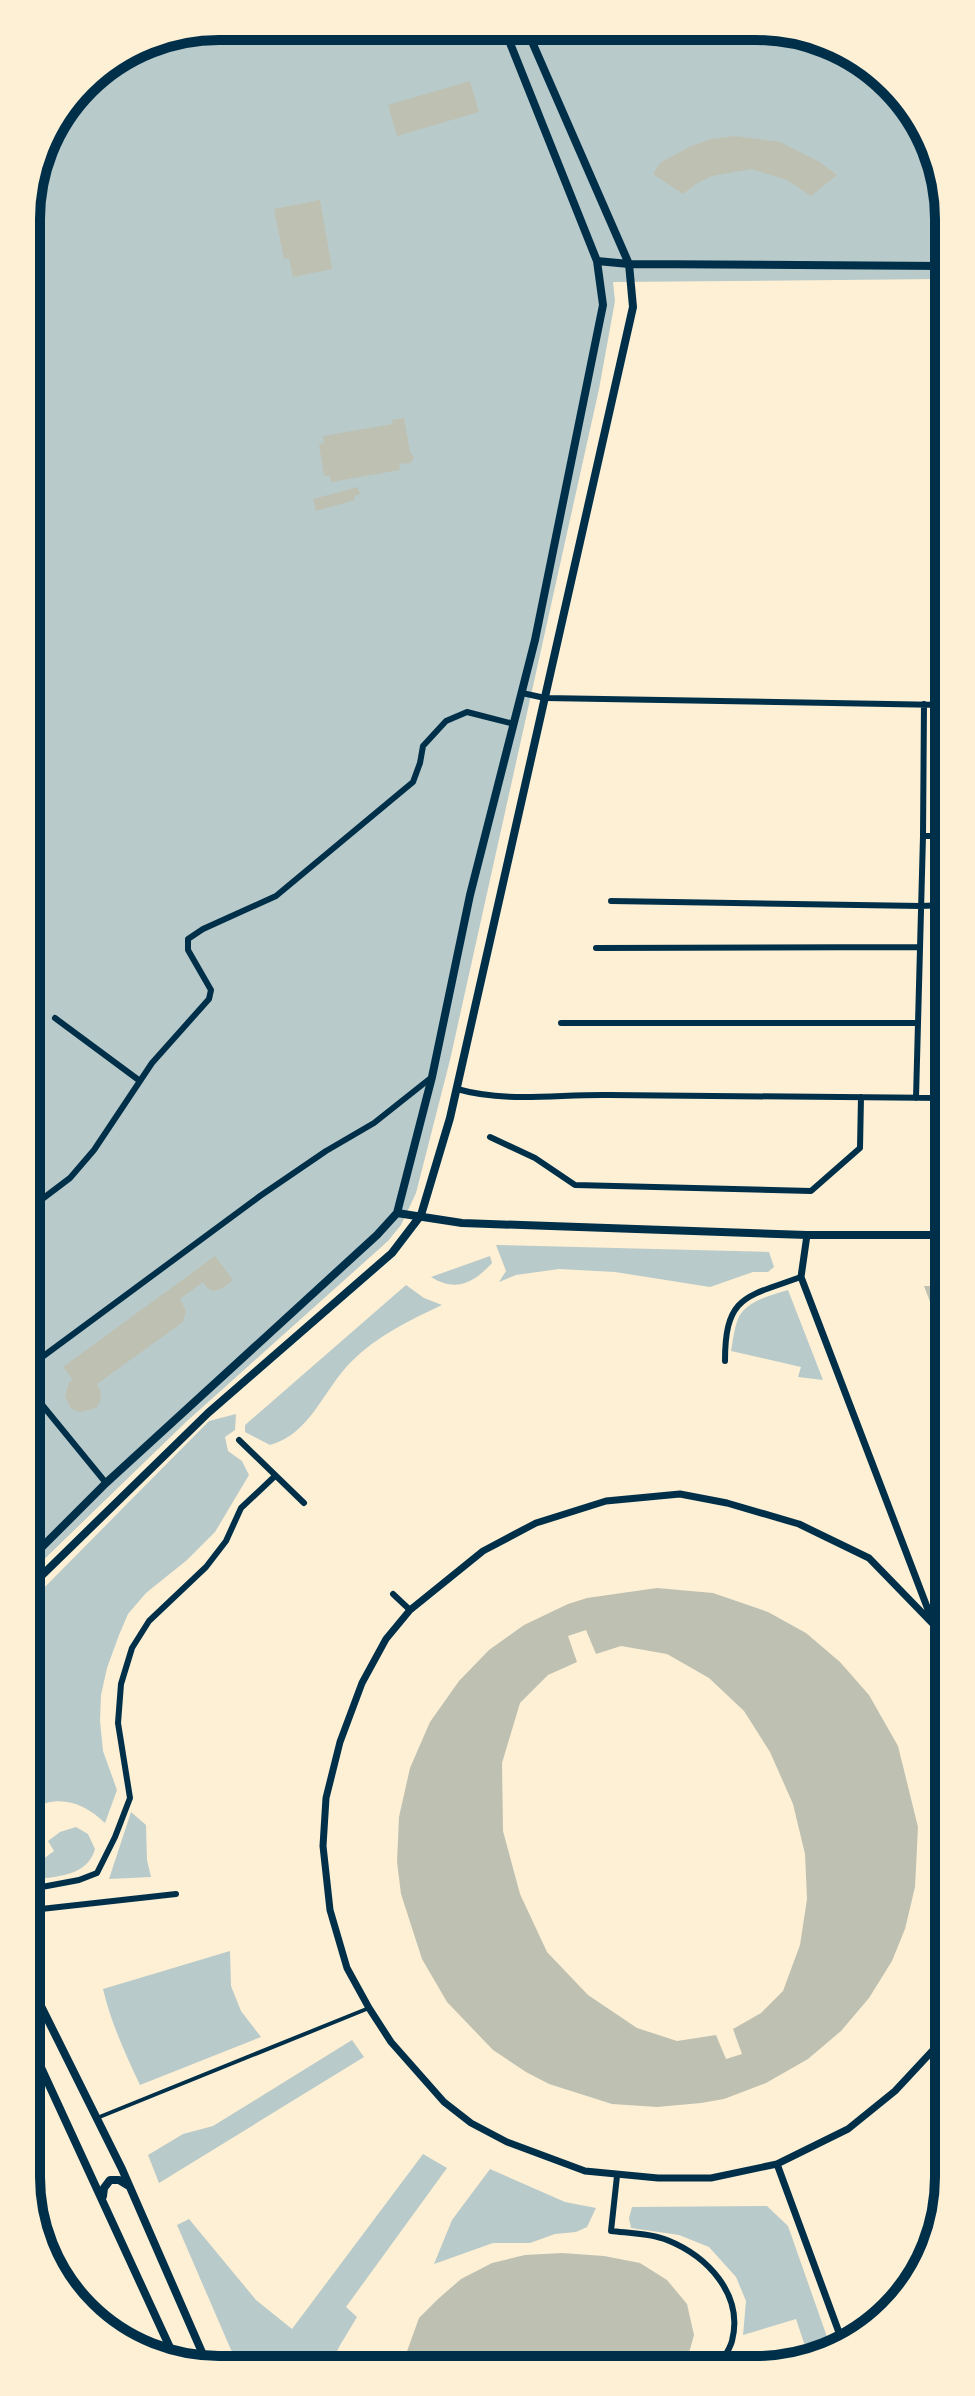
<svg xmlns="http://www.w3.org/2000/svg" width="975" height="2396" font-family="Merriweather,serif">
<style>
.green{fill:#b9caca}
.building{fill:#bec0b2;fill-rule:evenodd}
.lines{fill:none;stroke-linecap:round;stroke-linejoin:round}
.pedestrian{stroke:#003049;stroke-width:4}
.minor{stroke:#003049;stroke-width:6}
.tertiary{stroke:#003049;stroke-width:7}
.secondary{stroke:#003049;stroke-width:8}
.rim{fill:none;stroke:#003049;stroke-width:10}
</style>
<rect width="100%" height="100%" fill="#fdf0d5"/>
<path class="green" d="M219,26L793,30L884,74L943,169V279L613,282L615,301L599,389L450,1060L416,1193L401,1225L388,1241L187,1421L31,1572L26,206L46,133L91,74L146,41Z
M496,1245L769,1252L774,1267L768,1272H753L710,1287L615,1272L559,1269L516,1275L499,1282L506,1271Z
M490,1256L492,1263C473,1284 455,1292 431,1277Z
M406,1285L424,1298L442,1305C410,1320 377,1336 352,1361C324,1388 311,1434 270,1445L245,1432V1425Z
M788,1290L823,1380L798,1377L801,1367L731,1351C733,1341 734,1329 738,1319C745,1301 772,1295 788,1290Z
M236,1414L235,1430L225,1437L228,1451L242,1461L249,1475L215,1532L187,1560L146,1593L128,1614L119,1635L107,1668L101,1695L100,1721L103,1751L117,1790L105,1823C83,1802 59,1794 31,1809V1601L209,1421Z
M131,1812L146,1825L147,1860L151,1877L109,1879Z
M76,1827L88,1834L95,1849C87,1877 57,1876 31,1880V1868L54,1851L48,1841L60,1832Z
M230,1951L231,1986L241,2011L261,2037L140,2085C125,2053 111,2023 103,1989Z
M352,2040L364,2057L159,2183L148,2155L183,2134L213,2126Z
M423,2154L447,2168L346,2307L357,2317L339,2347L331,2366H238L177,2225L189,2219L256,2300L292,2329Z
M490,2169L565,2202L596,2208L587,2227L576,2232L555,2234L530,2243H493L434,2264L452,2220Z
M767,2206L788,2226L832,2351L810,2361L796,2319L743,2335L746,2301L736,2277L709,2247L679,2235L631,2228L629,2218L632,2207Z"/>
<path class="building" d="M470,81L479,112L397,136L388,105Z
M735,136L780,142L818,161L837,175L811,196L787,180L751,169L712,176L696,184L683,194L653,174L660,163L691,146L711,139Z
M320,200L332,269L293,277L289,258L284,259L274,209Z
M404,418L410,452L414,457L411,463L399,464L400,470L331,482L330,476H324L319,444L324,443L323,436L393,424L392,420Z
M358,487L360,494L354,496L355,500L316,511L313,499Z
M215,1256L233,1280L221,1289L213,1291L207,1288L203,1282L180,1299L186,1311L183,1322L97,1384L101,1392L100,1402L96,1408L80,1412L71,1409L65,1396L69,1382L73,1380L63,1367Z
M924,1286H946V1344Z
M657,1588L713,1593L768,1612L806,1633L840,1662L869,1695L898,1746L918,1827L915,1887L905,1929L892,1961L869,1998L841,2031L808,2059L766,2083L724,2099L701,2103L657,2107L612,2104L549,2084L526,2072L493,2050L447,2002L422,1959L401,1894L397,1862L399,1817L410,1768L430,1722L459,1681L489,1650L524,1625L568,1604L587,1598ZM586,1630L596,1654L621,1646L667,1654L709,1678L744,1711L770,1752L793,1804L805,1854L807,1899L800,1945L783,1991L761,2013L733,2029L742,2054L726,2059L716,2035L677,2041L637,2028L588,1995L547,1952L520,1894L503,1831L502,1763L520,1703L548,1675L577,1662L568,1636Z
M562,2253L604,2256L640,2263L667,2280L687,2304L694,2335L686,2364L402,2365L419,2318L438,2299L461,2279L492,2263L525,2255Z"/>
<g class="lines">
<path class="pedestrian" d="M97,2118L369,2008"/>
<path class="minor" d="M522,693L545,698L944,705
M923,836H945
M611,901L921,906L945,905
M596,948L920,947
M55,1018L140,1081
M561,1023H918
M457,1089C506,1103 558,1094 609,1095C721,1096 833,1097 945,1098
M916,1098L923,836L924,704
M490,1137L535,1158L575,1185L811,1191L860,1148L861,1097
M29,1209L70,1178L94,1150L152,1063L209,999L211,990L188,950V939L203,929L276,896L413,782L420,763L423,746L446,721L467,712L514,724
M30,1338L40,1359
M725,1361C725,1295 746,1297 801,1277
M30,1366L260,1196L326,1151L374,1123L432,1077
M30,1390L106,1483
M239,1440L304,1503
M393,1594L410,1610
M31,1889L79,1880L97,1873L115,1837L130,1798L118,1723L121,1684L132,1648L149,1621L206,1567L226,1541L241,1508L275,1476
M32,1910L176,1894
M617,2176L611,2231C628,2233 650,2233 667,2240C707,2256 744,2294 732,2341C730,2349 724,2357 720,2364"/>
<path class="tertiary" d="M807,1235L801,1277L932,1620
M947,1648L935,1626L869,1558L799,1524L727,1503L680,1494L606,1501L536,1523L483,1551L410,1610L386,1639L362,1683L340,1742L326,1798L323,1846L330,1910L347,1968L369,2008L391,2042L444,2102L471,2123L507,2142L585,2171L658,2178H711L777,2164L848,2129L895,2091L948,2034
M777,2164L844,2346"/>
<path class="secondary" d="M597,261L629,264L943,266
M397,1213L462,1223L807,1235H946
M30,1559L106,1483L377,1235L397,1213L432,1077L470,895L535,640L603,305L597,261L504,28
M31,1586L208,1413L392,1253L421,1215L450,1118L633,307L629,264L526,28
M32,1988L122,2169L208,2366
M32,2048L178,2365
M103,2196L104,2188L110,2180H119L129,2186"/>
</g>
<path d="M0 0H975V2396H0ZM219 40H756A179 179 0 0 1 935 219V2177A179 179 0 0 1 756 2356H219A179 179 0 0 1 40 2177V219A179 179 0 0 1 219 40Z" fill="#fdf0d5" fill-rule="evenodd"/>
<path class="rim" d="M219 40H756A179 179 0 0 1 935 219V2177A179 179 0 0 1 756 2356H219A179 179 0 0 1 40 2177V219A179 179 0 0 1 219 40Z"/>
</svg>
